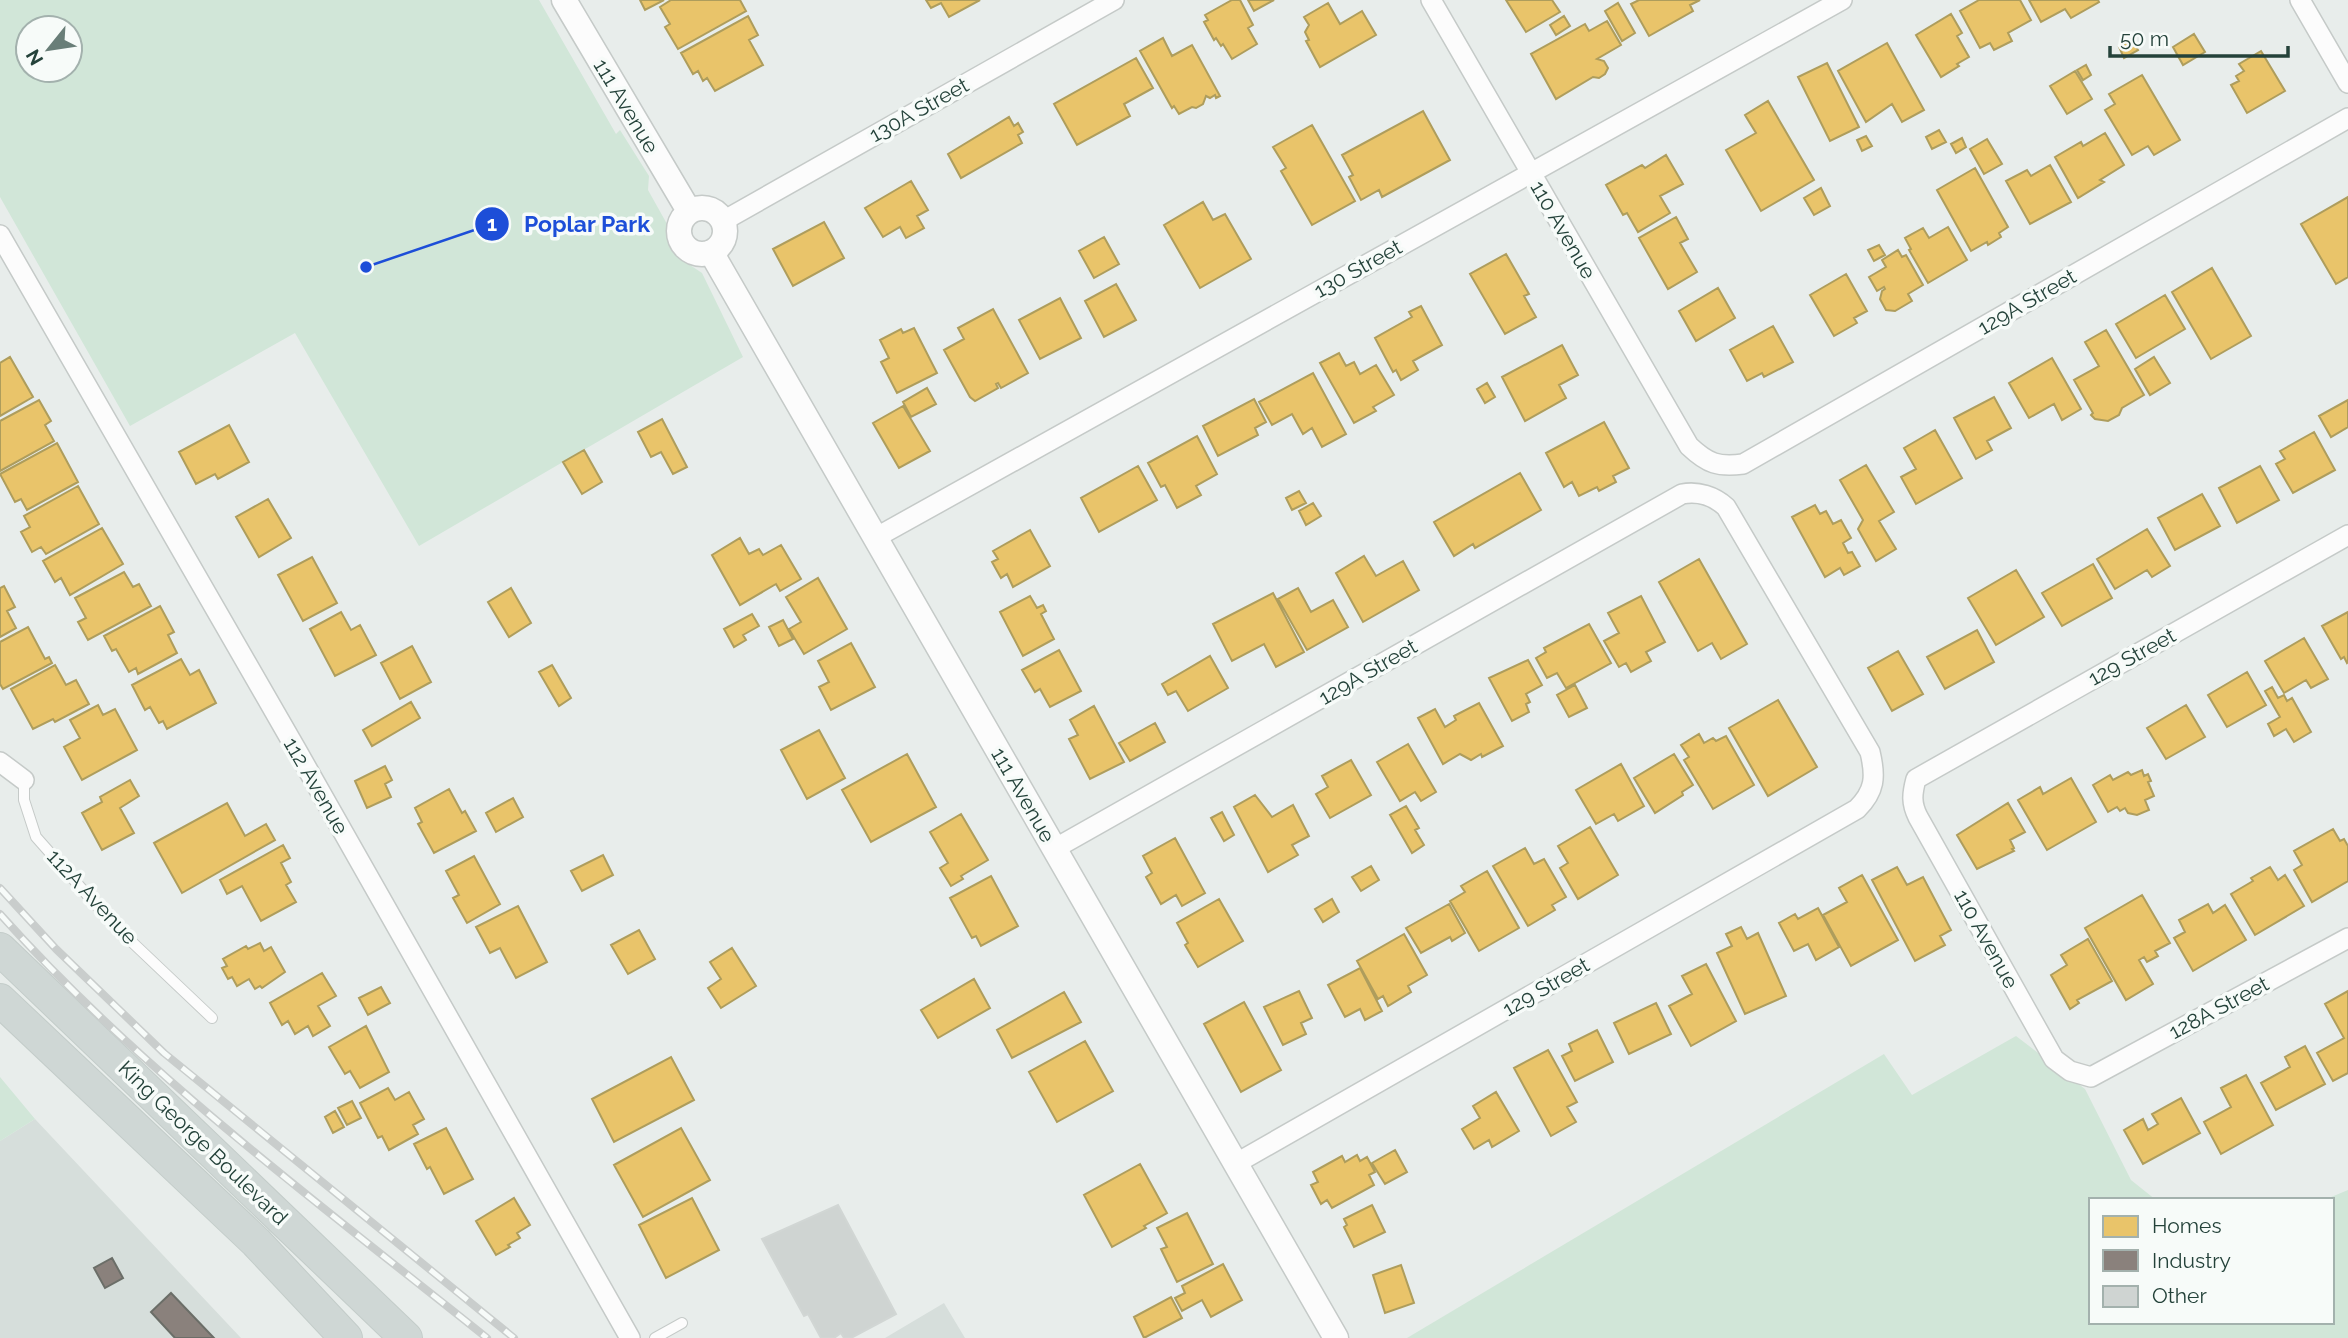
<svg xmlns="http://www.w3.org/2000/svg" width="2348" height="1338" font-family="Raleway,sans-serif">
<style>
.built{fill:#d6dedb}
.green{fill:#d1e6d8;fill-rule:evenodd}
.homes{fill:#e9c46a;stroke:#ae9d5c;stroke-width:2}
.industry{fill:#8a817c;stroke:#6b6e68;stroke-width:2}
.building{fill:#cfd4d2;stroke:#d1d6d4;stroke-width:2}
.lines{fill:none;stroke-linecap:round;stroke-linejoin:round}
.service-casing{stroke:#c5cac8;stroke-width:12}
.minor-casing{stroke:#c5cac8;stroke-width:22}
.tertiary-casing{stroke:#c5cac8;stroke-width:27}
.primary-casing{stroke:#c3ccc9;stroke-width:34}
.service{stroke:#fcfcfc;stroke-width:10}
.minor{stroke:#fcfcfc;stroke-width:19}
.tertiary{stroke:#fcfcfc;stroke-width:24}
.primary{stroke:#cfd7d5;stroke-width:32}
.rail-casing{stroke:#c9cdcc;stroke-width:8}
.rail{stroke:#f7fbf9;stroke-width:5;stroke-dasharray:16;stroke-linecap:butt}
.labels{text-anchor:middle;stroke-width:7;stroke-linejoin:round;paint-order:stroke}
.street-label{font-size:21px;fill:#24423a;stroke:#f7fbf9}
.leader{fill:none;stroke:#1d4ed8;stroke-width:2.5}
.callout-dot{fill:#1d4ed8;stroke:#f7fbf9;stroke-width:2.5}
.mark-label{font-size:21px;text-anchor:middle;font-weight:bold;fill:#fff}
.callout-label{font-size:23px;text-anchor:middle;font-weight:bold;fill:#1d4ed8;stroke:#f7fbf9;stroke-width:7;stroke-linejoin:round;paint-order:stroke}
</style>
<rect width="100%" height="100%" fill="#e8edeb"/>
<path class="built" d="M35,1119L241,1338H0V1141Z
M944,1303L965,1338H885Z"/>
<path class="green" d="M0,0H539L616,134L620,130L649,176L648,190L690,265L702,273L743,357L419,546L295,333L130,426L0,197ZM70,28V70H28V28Z
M2016,1036L2085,1089L2131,1180L2156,1200H2091V1322H2332V1200H2324L2348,1190V1338H1407L1884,1054L1912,1095Z
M0,1077L35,1119L0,1141Z"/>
<path class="homes" d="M640,0H664L645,10Z
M671,0H740L746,11L678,49L665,27L670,24L660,7Z
M926,0H980L949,17L941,3L931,8Z
M1232,0H1240L1253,25L1248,28L1257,44L1232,59L1223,44L1221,46L1216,38L1214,40L1204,22L1208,20L1205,15Z
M1248,0H1274L1254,11Z
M1506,0H1552L1560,12L1526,32Z
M1639,0H1700L1690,5L1693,11L1649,36L1631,4Z
M1979,0H2020L2031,20L2008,33L2012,41L1994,50L1990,43L1980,48L1960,11Z
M2029,0H2098L2099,2L2071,18L2065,9L2041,22Z
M1328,3L1340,24L1362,11L1376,35L1320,67L1306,41L1309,40L1305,32L1309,25L1304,17Z
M1618,3L1635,33L1622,41L1605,11Z
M1951,14L1962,33L1957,36L1969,57L1957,64L1959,66L1941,77L1916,35Z
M748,16L758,35L749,40L763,65L715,91L707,78L703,81L698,71L693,74L681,53Z
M1564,16L1570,26L1556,35L1550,25Z
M1607,21L1621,45L1597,59L1604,61L1608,68L1605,74L1599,78L1593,77L1556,99L1531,54L1585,24L1589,31Z
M2194,34L2205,52L2183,65L2173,47Z
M1163,38L1172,56L1192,45L1220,96L1216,98L1215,95L1210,98L1206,96L1203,104L1196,108L1192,107L1179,114L1174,106L1172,108L1140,51Z
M2132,39L2138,50L2124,58L2119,47Z
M1887,43L1924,110L1902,122L1892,104L1866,122L1838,71Z
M2261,51L2285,91L2247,113L2231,85L2239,81L2236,76L2244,71L2239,64Z
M1136,58L1153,88L1124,104L1130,116L1077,145L1054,104Z
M1827,63L1859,127L1830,141L1798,77Z
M2086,65L2091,75L2083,80L2077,70Z
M2075,71L2092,99L2067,114L2050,86Z
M2142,75L2180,140L2154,155L2148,146L2132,155L2105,110L2115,104L2109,94Z
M1768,101L1814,180L1761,211L1726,150L1756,133L1745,115Z
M1423,111L1450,160L1382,197L1379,190L1361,200L1349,177L1353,175L1342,155Z
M1009,117L1014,126L1018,123L1023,132L1018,135L1022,143L961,178L948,154Z
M1312,125L1355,201L1312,225L1281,171L1286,168L1273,147Z
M1939,130L1946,142L1932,149L1926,137Z
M2105,133L2124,165L2100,180L2104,182L2078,198L2055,157L2081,142L2083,146Z
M1866,136L1872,146L1862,151L1857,140Z
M1962,138L1966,147L1956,153L1951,144Z
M1987,139L2002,164L1984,174L1970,149Z
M1666,155L1683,184L1660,196L1670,213L1638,232L1627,213L1623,215L1606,185L1642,165L1645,168Z
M2050,165L2071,202L2030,224L2006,181L2027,170L2031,176Z
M1975,168L2008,227L1999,233L2001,237L1988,245L1987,242L1971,251L1937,190Z
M911,181L928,210L917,216L924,228L906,238L900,227L883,237L865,208Z
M1821,188L1830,206L1814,215L1804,198Z
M2348,197V277L2336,284L2301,224Z
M1203,202L1213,220L1225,214L1251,259L1200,288L1164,225Z
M1676,217L1688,239L1680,243L1697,272L1668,289L1639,238Z
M824,222L844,258L793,286L773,249Z
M1948,227L1967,260L1928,283L1909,250L1911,249L1905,238L1923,228L1929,238Z
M1104,237L1119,264L1094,278L1079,251Z
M1879,245L1885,255L1874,261L1868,250Z
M1898,250L1902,257L1906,255L1923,285L1908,294L1912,301L1895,311L1886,310L1880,299L1882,291L1885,289L1884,287L1877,291L1869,277L1886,267L1882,260Z
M1506,254L1529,294L1524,296L1536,317L1505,334L1470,274Z
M2212,268L2251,336L2211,359L2172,292Z
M1846,274L1867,311L1854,318L1857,323L1834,336L1810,295Z
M1116,284L1136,320L1104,337L1085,301Z
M1718,288L1735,318L1696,341L1679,311Z
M2165,295L2185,329L2136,358L2116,324Z
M1060,298L1081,338L1040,359L1019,320Z
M1421,306L1442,345L1413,361L1418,370L1401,380L1396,370L1393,372L1375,338L1412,317L1409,312Z
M993,309L1028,373L1001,388L998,383L996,384L998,388L975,401L970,397L944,350L964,339L958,328Z
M1773,326L1793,362L1764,377L1762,373L1747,381L1730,350Z
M914,328L937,373L897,393L881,362L889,358L880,340L901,329L903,333Z
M2106,330L2144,395L2122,408L2119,415L2108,421L2095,419L2091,415L2093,413L2074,380L2099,366L2085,342Z
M1562,345L1578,375L1559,385L1566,398L1525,421L1502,377Z
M1339,353L1346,366L1354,362L1360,374L1376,365L1394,395L1373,407L1376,411L1354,423L1320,363Z
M10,357L33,397L0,416V363Z
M2154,357L2170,383L2150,395L2135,369Z
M2052,358L2081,409L2062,420L2054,404L2029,418L2009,383Z
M1313,373L1346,434L1322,447L1312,428L1303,434L1292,414L1272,425L1259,402Z
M1487,383L1495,397L1485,403L1477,389Z
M927,388L936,404L911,417L903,402Z
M1994,397L2011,428L1987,441L1992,450L1976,459L1954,418Z
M1254,399L1266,422L1255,428L1258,435L1218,456L1203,426Z
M39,400L51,421L45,425L54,441L0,471V421Z
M2348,400V427L2331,437L2319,416Z
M903,406L930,451L899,468L873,423Z
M662,419L687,467L673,474L661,452L651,457L638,432Z
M1604,422L1629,468L1613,476L1616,482L1599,491L1597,487L1579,496L1572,482L1564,487L1546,453Z
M229,425L249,462L218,479L215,474L196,484L179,452Z
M1935,430L1962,478L1916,504L1901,477L1916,469L1904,448Z
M2314,432L2335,470L2293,493L2276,464L2285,459L2280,451Z
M1197,436L1217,474L1196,486L1201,495L1177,508L1165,485L1161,487L1148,463Z
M57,443L78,482L27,510L21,499L15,502L0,474Z
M584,450L602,482L582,494L563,462Z
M1866,465L1894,512L1879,521L1896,549L1876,561L1858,529L1863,520L1840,480Z
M1138,466L1157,500L1099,532L1081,498Z
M2260,466L2279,500L2237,523L2219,488Z
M1520,473L1541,510L1475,548L1473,544L1454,556L1434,522Z
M78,486L99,524L46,554L41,547L32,552L21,532L30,527L24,516Z
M1299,491L1306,503L1292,510L1286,498Z
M2202,494L2220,526L2175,550L2158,518Z
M268,499L291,538L259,557L236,517Z
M1313,503L1321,516L1306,525L1299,511Z
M1815,505L1820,514L1826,511L1833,524L1841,520L1851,538L1843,543L1848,553L1852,552L1860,566L1844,575L1840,568L1825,577L1792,517Z
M102,528L123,564L70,595L61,578L55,582L43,561Z
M2147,529L2170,566L2152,577L2147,570L2115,589L2097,559Z
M1030,530L1050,566L1013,587L1007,574L1001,578L992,562L998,559L993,551Z
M740,538L749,554L759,549L763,555L781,545L801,579L780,591L776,584L740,605L712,555Z
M1364,556L1376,576L1403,561L1419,590L1363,622L1336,573Z
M312,557L337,603L303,621L278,575Z
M1699,559L1747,644L1721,659L1712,643L1698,651L1659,582Z
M2093,564L2112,598L2062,626L2042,593Z
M2016,570L2044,617L1996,645L1968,598Z
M124,572L133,587L139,584L151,606L88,640L78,622L86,618L75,598Z
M818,578L847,629L804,654L789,629L801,622L786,597Z
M4,586L15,607L7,611L16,628L0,637V588Z
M511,588L531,623L509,637L488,602Z
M1298,588L1311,612L1333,600L1348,627L1307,650L1278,599Z
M1273,593L1304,652L1276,667L1264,644L1232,661L1213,624Z
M1030,596L1037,608L1043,605L1046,611L1041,614L1054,639L1023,656L1000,612Z
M1641,596L1665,642L1646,652L1651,661L1631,672L1626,663L1619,667L1604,641L1619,633L1608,613Z
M160,606L174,632L168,635L177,653L138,674L136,668L129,672L116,649L112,651L104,636Z
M341,612L351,630L360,625L376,655L335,676L310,629Z
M2348,612V662L2347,663L2344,657L2341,659L2322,626Z
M752,614L759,626L743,635L746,640L734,647L724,629Z
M783,620L793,639L779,646L769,627Z
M1589,624L1611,663L1566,688L1557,673L1547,678L1536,658L1546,652L1544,648Z
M28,627L45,659L49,657L52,663L3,689L0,684V642Z
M1977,630L1994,662L1945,689L1927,657Z
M2304,638L2328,679L2311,688L2306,680L2284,693L2265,661Z
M851,643L875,687L831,710L819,687L829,682L818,661Z
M412,646L431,682L400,699L381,663Z
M1059,650L1081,691L1050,707L1040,689L1035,692L1022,670Z
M1898,651L1923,694L1892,711L1868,668Z
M1210,656L1228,688L1188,711L1176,691L1168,695L1162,684Z
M181,659L190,675L199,670L216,703L167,729L163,721L159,723L150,707L145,710L132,685Z
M1528,660L1542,685L1526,694L1530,702L1526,704L1529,712L1512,721L1489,678Z
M55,665L66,685L76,680L89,704L55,722L53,719L33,729L11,689Z
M552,665L571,698L559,706L539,672Z
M2247,672L2266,705L2227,727L2208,695Z
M1575,685L1587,708L1569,717L1557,695Z
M2272,687L2278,698L2284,695L2287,701L2292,698L2311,732L2294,742L2286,729L2274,736L2268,724L2280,717L2265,691Z
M1778,700L1817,767L1768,796L1729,728Z
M411,702L420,718L372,746L363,730Z
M1479,703L1503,746L1482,757L1481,754L1471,760L1460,754L1443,764L1418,718L1435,709L1445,727L1456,720L1454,716Z
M98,705L103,715L115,709L137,750L82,780L64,747L80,738L70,720Z
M2186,705L2205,737L2166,759L2147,728Z
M1094,706L1124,762L1090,779L1069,739L1078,735L1070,720Z
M1155,723L1165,742L1130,761L1119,743Z
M819,730L845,778L807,799L781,750Z
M1699,734L1704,743L1713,738L1716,741L1726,736L1754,785L1713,809L1684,760L1689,757L1681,745Z
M1408,744L1436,792L1421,801L1415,792L1400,801L1377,762Z
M907,754L936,807L871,842L842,790Z
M1674,754L1693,785L1682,792L1683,795L1655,813L1634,778Z
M1351,760L1371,795L1330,818L1316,794L1328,787L1322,776Z
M1621,764L1644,806L1618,821L1614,814L1596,824L1576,790Z
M385,766L392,780L385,784L391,797L367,808L355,781Z
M2142,770L2144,776L2148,774L2151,781L2148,782L2154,796L2145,800L2149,810L2137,815L2128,813L2125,808L2120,811L2117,807L2108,812L2093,785L2110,775L2113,780L2128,772L2131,775Z
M2071,778L2096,822L2047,850L2018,800L2040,787L2043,794Z
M130,780L139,796L120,808L134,833L102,850L82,813L102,802L100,797Z
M449,789L462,813L465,811L476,831L434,853L418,824L422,822L415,808Z
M1255,795L1272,817L1293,805L1309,836L1292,845L1298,855L1268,872L1234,807Z
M513,798L523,817L496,832L486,813Z
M227,803L245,836L266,824L275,840L182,893L154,843Z
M2008,803L2025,832L2010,840L2014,848L2012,849L2014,851L1977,869L1957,835Z
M1406,806L1419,828L1415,830L1424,845L1412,853L1390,815Z
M1222,812L1234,835L1224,841L1211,818Z
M961,814L988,860L961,876L963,879L951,886L940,868L948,863L930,832Z
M1590,827L1618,875L1578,899L1560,868L1568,863L1558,846Z
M2333,829L2340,841L2344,839L2348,846V881L2312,902L2294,870L2302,865L2294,851Z
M1175,838L1205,893L1182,906L1176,895L1161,904L1146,877L1152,873L1143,856Z
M283,845L290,858L281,863L291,882L286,885L296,902L261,921L242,886L227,894L220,880Z
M1525,848L1534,864L1544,859L1566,897L1552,905L1555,910L1528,926L1493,866Z
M603,855L613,875L582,891L571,871Z
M474,856L500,904L467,923L453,898L459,895L446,871Z
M1371,866L1379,880L1361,891L1352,877Z
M1897,867L1907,885L1923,877L1951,930L1940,936L1945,945L1915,961L1872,880Z
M2270,867L2278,880L2285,875L2304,906L2255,935L2231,894L2253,881L2251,878Z
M1487,871L1519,928L1479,951L1450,901L1465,892L1461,886Z
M1862,875L1898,940L1851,966L1823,915L1847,902L1839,888Z
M991,876L1018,926L981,946L976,936L972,938L950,898Z
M2142,895L2170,943L2155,951L2158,956L2147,962L2144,957L2139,960L2153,984L2126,1000L2085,928Z
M1219,899L1243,941L1198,967L1185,945L1188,943L1177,923Z
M1332,899L1339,912L1323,922L1315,909Z
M1449,904L1465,933L1452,941L1450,937L1421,953L1406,928Z
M2208,904L2213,913L2225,905L2246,940L2193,971L2174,938L2185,932L2179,920Z
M518,906L547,962L516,978L500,948L490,953L476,927Z
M1818,908L1839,947L1816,960L1808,944L1794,951L1779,923L1795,914L1798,919Z
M1741,927L1747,939L1758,933L1786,996L1745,1014L1717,953L1732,946L1726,934Z
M639,930L655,959L628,974L611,945Z
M1404,934L1427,975L1408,986L1411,992L1388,1006L1383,996L1378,999L1357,961Z
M2088,939L2112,981L2077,1000L2079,1003L2070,1009L2051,975L2067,965L2061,955Z
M260,943L264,951L271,947L285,972L262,988L260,986L255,989L249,979L237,986L232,977L228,979L222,968L227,966L223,959L246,946L248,949Z
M732,948L756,986L721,1008L708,988L721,979L710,962Z
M1706,964L1736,1021L1691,1046L1669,1006L1692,994L1682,976Z
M1360,968L1382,1011L1365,1020L1360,1009L1345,1017L1328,985Z
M322,973L336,996L318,1006L330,1026L313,1036L308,1026L295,1034L288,1021L282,1025L270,1003Z
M974,979L990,1008L938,1038L921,1010Z
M381,987L390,1003L368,1015L359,998Z
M1299,991L1312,1018L1301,1023L1306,1034L1283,1045L1264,1007Z
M2348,991V1073L2333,1081L2317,1053L2344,1038L2325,1004Z
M1064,992L1081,1022L1012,1058L997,1030Z
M1244,1002L1281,1070L1241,1092L1204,1024Z
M1656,1003L1671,1034L1629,1054L1614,1023Z
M366,1026L389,1072L360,1088L350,1071L345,1074L329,1047Z
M1597,1030L1613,1062L1575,1081L1562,1056L1572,1051L1569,1044Z
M1085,1041L1113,1091L1057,1122L1029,1072Z
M2305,1046L2325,1084L2276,1110L2261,1083L2290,1067L2285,1057Z
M1548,1050L1577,1102L1567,1107L1576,1122L1551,1136L1514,1068Z
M671,1057L694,1100L614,1142L592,1099Z
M2246,1075L2273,1125L2221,1154L2204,1122L2231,1107L2221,1088Z
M388,1088L395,1100L409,1092L424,1119L413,1125L418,1134L389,1150L382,1136L378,1138L360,1103Z
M1496,1092L1519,1131L1492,1147L1489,1140L1474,1149L1462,1129L1480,1118L1473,1106Z
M2181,1098L2200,1133L2143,1164L2124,1130L2143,1119L2148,1130L2158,1124L2152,1114Z
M352,1101L361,1118L347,1125L338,1108Z
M335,1111L344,1127L333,1133L325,1117Z
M446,1128L473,1179L444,1194L430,1167L427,1169L414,1144Z
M681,1128L710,1180L643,1217L614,1165Z
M1395,1150L1407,1172L1385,1184L1372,1163Z
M1357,1155L1360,1161L1367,1157L1375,1172L1369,1175L1374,1185L1332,1208L1327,1200L1321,1204L1311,1185L1318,1182L1313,1172L1342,1156L1345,1162Z
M1140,1164L1167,1213L1144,1226L1146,1228L1112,1247L1084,1195Z
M514,1198L530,1225L517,1233L520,1238L508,1245L510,1247L496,1255L476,1221Z
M692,1198L719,1250L666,1278L639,1225Z
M1372,1205L1385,1232L1354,1247L1344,1227L1347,1225L1344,1219Z
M1187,1213L1213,1264L1177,1282L1161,1249L1167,1247L1157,1228Z
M1223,1264L1242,1300L1211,1317L1202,1300L1182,1311L1175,1298L1185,1293L1182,1286Z
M1401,1265L1414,1303L1385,1313L1373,1275Z
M1171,1297L1182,1318L1144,1338L1134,1317Z"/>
<path class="industry" d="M112,1258L123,1278L105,1288L94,1268Z
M171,1293L214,1338H175L151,1312Z"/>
<path class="building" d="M838,1205L896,1314L851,1338H844L841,1333L834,1338H821L808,1314L804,1316L762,1239Z"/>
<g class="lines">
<g class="service-casing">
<path id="service" d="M24,780V800L36,837L113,924L212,1018
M655,1338L682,1323"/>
</g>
<g class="minor-casing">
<path id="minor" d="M1431,0L1689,446C1708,464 1718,467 1743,464L2348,118
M2300,0L2348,83
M723,221L1114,0
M0,235L296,749L630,1338
M2348,535L1916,779C1912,794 1911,803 1918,817L2054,1059L2070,1071L2091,1077L2348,938
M875,538L1842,0
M0,762L24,780
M1054,849L1682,494C1698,491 1714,496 1726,507L1870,752C1876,777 1875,791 1857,809L1235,1164"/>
</g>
<g class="tertiary-casing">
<path id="tertiary" d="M564,0L689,211
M679 231a23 23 0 1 1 46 0a23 23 0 1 1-46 0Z
M711,252L1336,1338"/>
</g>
<g class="primary-casing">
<path id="primary" d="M0,949L406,1338
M0,1000L256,1242L346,1338"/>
</g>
<use href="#service" class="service"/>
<use href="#minor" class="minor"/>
<use href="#tertiary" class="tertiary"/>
<use href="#primary" class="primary"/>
<g class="rail-casing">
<path id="rail" d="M0,888L56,949L164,1053L514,1338
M0,914C142,1073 321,1205 487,1338"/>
</g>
<use href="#rail" class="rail"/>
</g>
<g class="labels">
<g class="street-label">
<text transform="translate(626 106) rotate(59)" y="7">111 Avenue</text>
<text transform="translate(919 110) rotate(-29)" y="7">130A Street</text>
<text transform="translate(1563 230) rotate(60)" y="7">110 Avenue</text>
<text transform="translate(1358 269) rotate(-29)" y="7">130 Street</text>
<text transform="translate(2027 302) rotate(-30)" y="7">129A Street</text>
<text transform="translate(2132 657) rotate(-29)" y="7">129 Street</text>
<text transform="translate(1368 672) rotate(-30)" y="7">129A Street</text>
<text transform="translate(316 786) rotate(60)" y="7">112 Avenue</text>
<text transform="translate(1023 795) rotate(60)" y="7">111 Avenue</text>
<text transform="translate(92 897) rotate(47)" y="7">112A Avenue</text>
<text transform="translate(1986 939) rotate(61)" y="7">110 Avenue</text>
<text transform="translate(1546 987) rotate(-30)" y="7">129 Street</text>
<text transform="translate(2219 1008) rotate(-28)" y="7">128A Street</text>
<text transform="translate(203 1143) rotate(44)" y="7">King George Boulevard</text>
</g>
</g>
<path class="leader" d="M366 267L492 224"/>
<g class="callout-dot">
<circle cx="366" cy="267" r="7"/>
<circle cx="492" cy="224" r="18"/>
</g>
<g class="mark-label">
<text x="492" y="231">1</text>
</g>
<g class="callout-label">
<text x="587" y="232">Poplar Park</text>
</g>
<rect x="2089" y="1198" width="245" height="126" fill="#f7fbf9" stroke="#a3b1ad" stroke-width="2"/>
<rect x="2103" y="1216" width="35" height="21" fill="#e9c46a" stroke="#a3b1ad" stroke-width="2"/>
<text x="2152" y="1233" font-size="21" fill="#24423a">Homes</text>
<rect x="2103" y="1250" width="35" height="21" fill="#8a817c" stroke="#a3b1ad" stroke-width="2"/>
<text x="2152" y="1268" font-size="21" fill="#24423a">Industry</text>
<rect x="2103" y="1286" width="35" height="21" fill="#cfd4d2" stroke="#a3b1ad" stroke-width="2"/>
<text x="2152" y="1303" font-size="21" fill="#24423a">Other</text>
<g transform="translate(49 49) rotate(240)"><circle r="33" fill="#f7fbf9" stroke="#a3b1ad" stroke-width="2"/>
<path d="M0-5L12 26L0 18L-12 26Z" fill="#697e78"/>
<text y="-10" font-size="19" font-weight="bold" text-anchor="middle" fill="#24423a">N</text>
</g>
<path d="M2110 46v10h178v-10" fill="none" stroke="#24423a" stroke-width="3.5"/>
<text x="2120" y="46" font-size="21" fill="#24423a" stroke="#f7fbf9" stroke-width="5" paint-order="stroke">50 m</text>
</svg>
